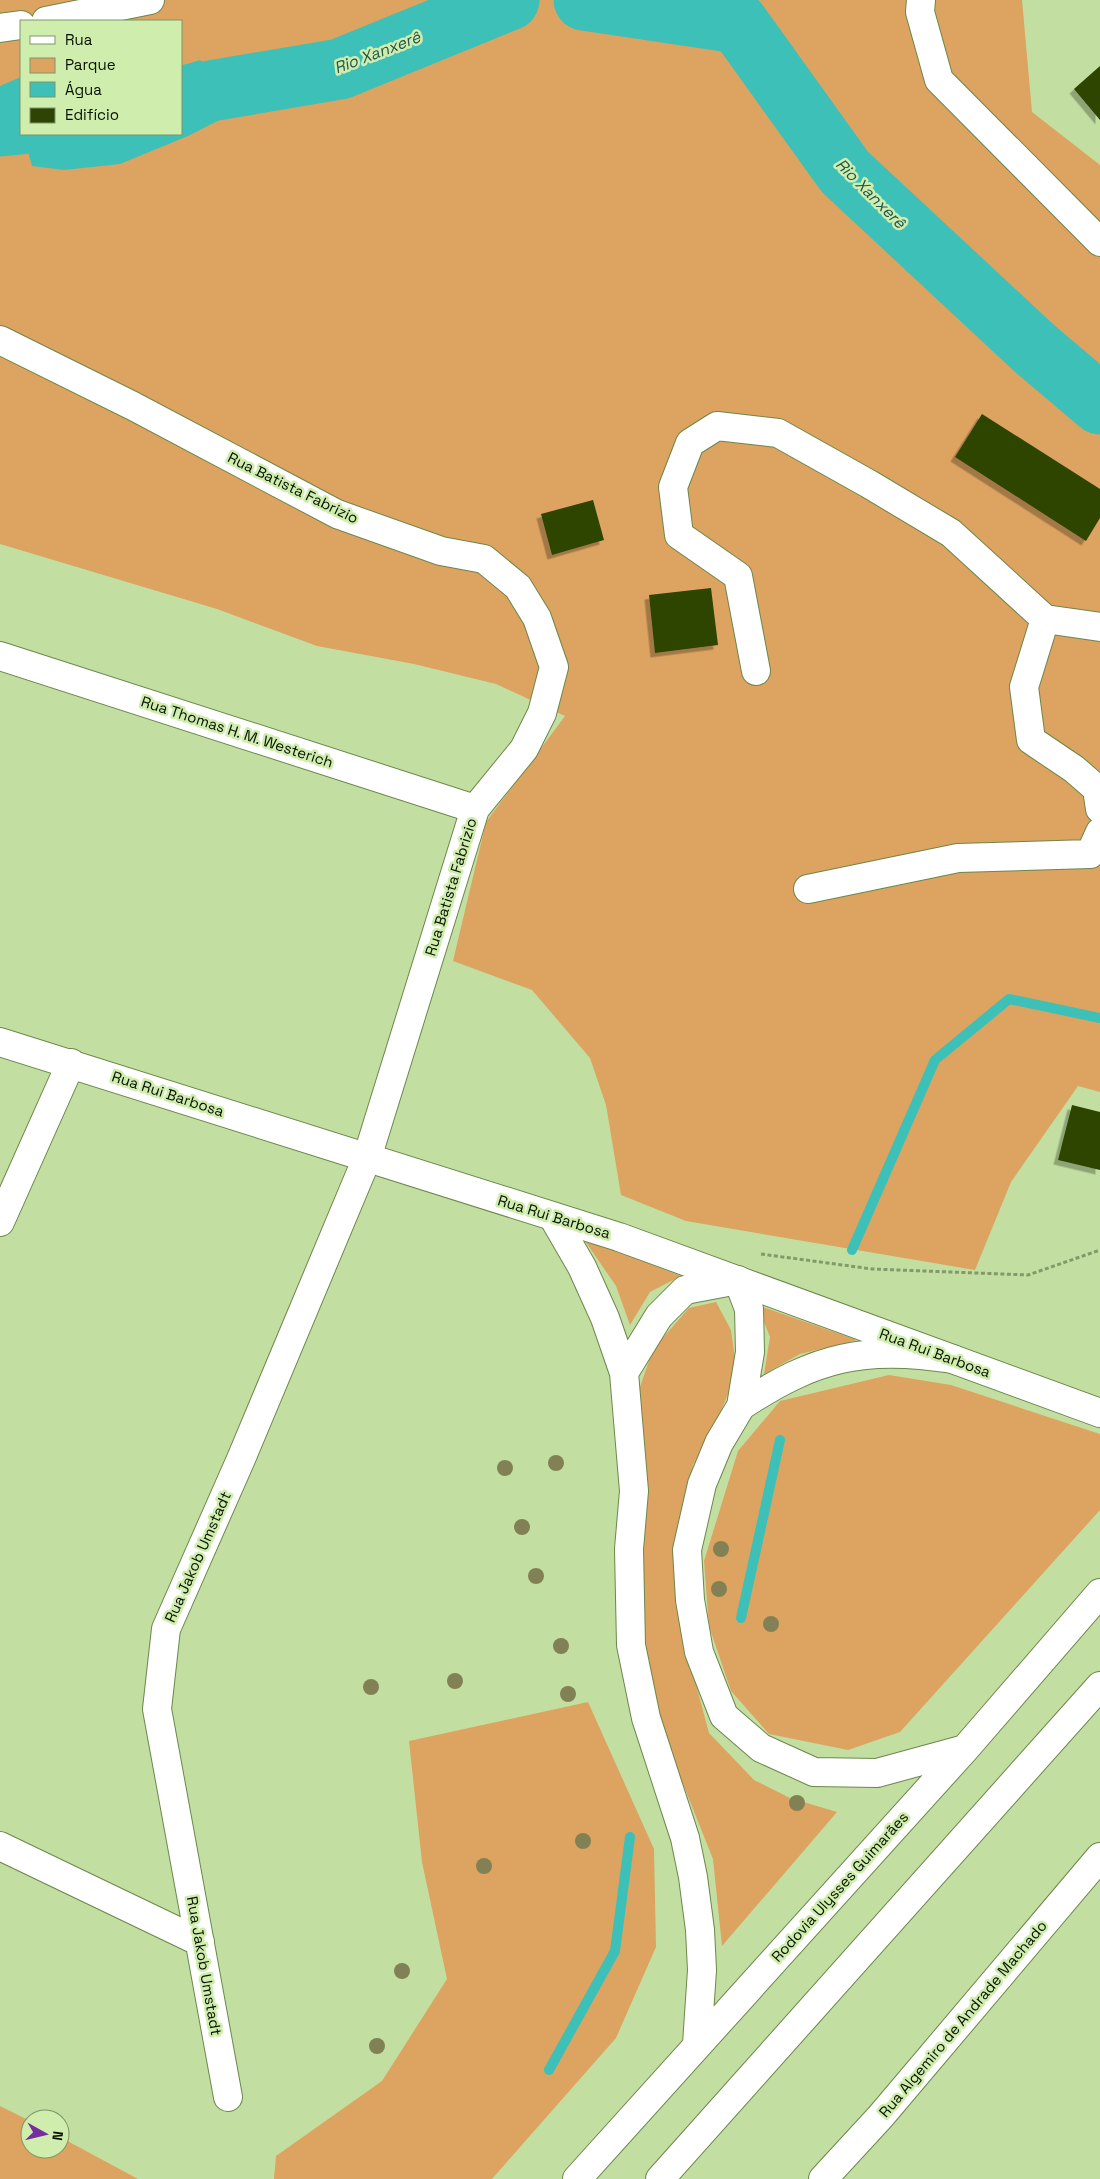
<svg xmlns="http://www.w3.org/2000/svg" width="1100" height="2179" font-family="'Space Grotesk',sans-serif">
<style>
.green{fill:#dda360;fill-rule:evenodd}
.water{fill:#3dc0b7}
.lines{fill:none;stroke-linecap:round;stroke-linejoin:round}
.stream{stroke:#3dc0b7;stroke-width:10}
.river{stroke:#3dc0b7;stroke-width:61}
.building{fill:#2d4405;filter:url(#shadow)}
.minor-casing{stroke:#6c874c;stroke-width:30}
.major-casing{stroke:#6c874c;stroke-width:30}
.highway-casing{stroke:#6c874c;stroke-width:30}
.path{stroke:#82996a;stroke-width:3;stroke-dasharray:4 2.5;stroke-linecap:butt}
.minor{stroke:#fff;stroke-width:28}
.major{stroke:#fff;stroke-width:28}
.highway{stroke:#fff;stroke-width:28}
.tree{fill:#828155}
.labels{text-anchor:middle;stroke-width:5;stroke-linejoin:round;paint-order:stroke}
.street-label{font-size:15px;fill:#071000;stroke:#cfedad}
.water-label{font-size:16px;font-style:italic;fill:#205652;stroke:#cfedad}
</style>
<defs>
<filter id="shadow"><feDropShadow dx="-4.5" dy="4.5" stdDeviation="0" flood-color="#0004"/></filter>
</defs>
<rect width="100%" height="100%" fill="#c2dfa1"/>
<path class="green" d="M0,0H1022L1032,112L1100,165V1092L1078,1086L1011,1182L975,1270L686,1221L621,1195L606,1105L590,1058L532,990L453,961L486,822L565,716L496,684L414,664L317,646L217,609L0,544ZM21,21H181V134H21Z
M583,1238L681,1276L650,1292L630,1325L616,1286Z
M716,1302L731,1330L737,1373L719,1415L693,1465L679,1528L681,1629L709,1733L754,1780L790,1798L837,1812L722,1946L713,1859L649,1699L633,1595L641,1482L640,1387L653,1349L689,1308Z
M757,1305L857,1340L800,1354L764,1374L770,1337Z
M889,1375L951,1385L1100,1434V1510L900,1732L848,1750L769,1734L731,1691L709,1626L704,1561L738,1451L780,1401Z
M588,1702L654,1849L656,1947L616,2038L492,2179H274L276,2156L382,2081L447,1979L422,1862L409,1741Z
M0,2106L30,2121V2149H60V2137L138,2179H0Z"/>
<path class="water" d="M200,60L231,85L266,63L275,80L259,100L188,136L120,164L64,170L32,166L23,134H181V66Z
M21,77V129L0,97V86Z"/>
<g class="lines">
<path class="stream" d="M852,1250L935,1060L1009,999L1100,1018
M741,1618L780,1440
M549,2070L615,1951L630,1837"/>
<path class="river" d="M584,0L738,23L845,172L1034,348L1100,404
M181,96L340,69L509,0
M0,126L21,124"/>
</g>
<path class="building" d="M1100,66V120L1074,89Z
M982,414L1100,489V518L1086,541L955,457Z
M593,500L604,540L552,555L541,514Z
M711,588L718,645L655,653L649,595Z
M1072,1105L1100,1112V1170L1058,1160Z"/>
<g class="lines">
<g class="minor-casing">
<path id="minor" d="M921,0L920,12L939,80L1100,242
M46,21L150,0
M0,28L21,25
M0,340L133,406L337,514L441,551L484,559L518,587L537,618L554,667L542,713L524,749L475,809L367,1158L241,1459L166,1629L157,1709L228,2097
M1045,619L1024,687L1031,740L1074,769L1097,789L1100,809
M0,656L475,809
M756,671L738,576L679,535L673,487L690,443L717,426L778,433L869,484L951,533L1045,619L1100,627
M808,889L958,858L1090,854L1100,832
M0,1222L71,1063
M0,1846L200,1942
M823,2179L881,2116L1100,1857"/>
</g>
<g class="major-casing">
<path id="major" d="M0,1042L619,1237L1100,1413"/>
</g>
<g class="highway-casing">
<path id="highway" d="M553,1217L582,1267L605,1318L624,1373L634,1491L629,1549L631,1645L646,1718L685,1838L693,1877L700,1930L702,1970L697,2044
M624,1373L659,1316L685,1290L738,1280L749,1309L750,1352L741,1406L719,1443L702,1484L687,1550L690,1600L699,1652L724,1716L761,1748L814,1772L877,1773L965,1749
M741,1406C817,1356 862,1346 953,1359
M577,2179L965,1749L1100,1593
M660,2179L1100,1686"/>
</g>
<path class="path" d="M761,1254L872,1269L1028,1275L1100,1250"/>
<use href="#minor" class="minor"/>
<use href="#major" class="major"/>
<use href="#highway" class="highway"/>
</g>
<g class="tree">
<circle cx="556" cy="1463" r="8"/>
<circle cx="505" cy="1468" r="8"/>
<circle cx="522" cy="1527" r="8"/>
<circle cx="721" cy="1549" r="8"/>
<circle cx="536" cy="1576" r="8"/>
<circle cx="719" cy="1589" r="8"/>
<circle cx="771" cy="1624" r="8"/>
<circle cx="561" cy="1646" r="8"/>
<circle cx="455" cy="1681" r="8"/>
<circle cx="371" cy="1687" r="8"/>
<circle cx="568" cy="1694" r="8"/>
<circle cx="797" cy="1803" r="8"/>
<circle cx="583" cy="1841" r="8"/>
<circle cx="484" cy="1866" r="8"/>
<circle cx="402" cy="1971" r="8"/>
<circle cx="377" cy="2046" r="8"/>
</g>
<g class="labels">
<g class="street-label">
<text transform="translate(293 488) rotate(26)" y="5">Rua Batista Fabrizio</text>
<text transform="translate(237 732) rotate(18)" y="5">Rua Thomas H. M. Westerich</text>
<text transform="translate(451 887) rotate(-73)" y="5">Rua Batista Fabrizio</text>
<text transform="translate(168 1094) rotate(18)" y="5">Rua Rui Barbosa</text>
<text transform="translate(554 1217) rotate(17)" y="5">Rua Rui Barbosa</text>
<text transform="translate(935 1353) rotate(20)" y="5">Rua Rui Barbosa</text>
<text transform="translate(198 1557) rotate(-66)" y="5">Rua Jakob Umstadt</text>
<text transform="translate(840 1887) rotate(-48)" y="5">Rodovia Ulysses Guimarães</text>
<text transform="translate(204 1966) rotate(80)" y="5">Rua Jakob Umstadt</text>
<text transform="translate(963 2019) rotate(-50)" y="5">Rua Algemiro de Andrade Machado</text>
</g>
<g class="water-label">
<text transform="translate(377 52) rotate(-21)" y="6">Rio Xanxerê</text>
<text transform="translate(871 193) rotate(45)" y="6">Rio Xanxerê</text>
</g>
</g>
<rect x="20" y="20" width="162" height="115" fill="#cfedad" stroke="#7f9568"/>
<rect x="30" y="36" width="25" height="8" fill="#ffffff" stroke="#7f9568"/>
<text x="65" y="45" font-size="15" fill="#071000">Rua</text>
<rect x="30" y="58" width="25" height="15" fill="#dda360" stroke="#7f9568"/>
<text x="65" y="70" font-size="15" fill="#071000">Parque</text>
<rect x="30" y="82" width="25" height="15" fill="#3dc0b7" stroke="#7f9568"/>
<text x="65" y="95" font-size="15" fill="#071000">Água</text>
<rect x="30" y="108" width="25" height="15" fill="#2d4405" stroke="#7f9568"/>
<text x="65" y="120" font-size="15" fill="#071000">Edifício</text>
<g transform="translate(45 2134) rotate(98)"><circle r="24" fill="#cfedad" stroke="#7f9568"/>
<path d="M0-4L9 19L0 12L-9 19Z" fill="#742ea2"/>
<text y="-8" font-size="14" font-weight="bold" text-anchor="middle" fill="#071000">N</text>
</g>
</svg>
